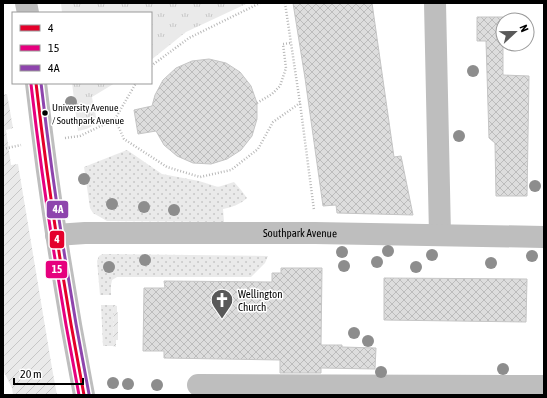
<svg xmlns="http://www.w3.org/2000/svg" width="547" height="398" font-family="'Asap Condensed',sans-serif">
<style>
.grass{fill:url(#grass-dots)}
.park{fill:url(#park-tufts)}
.garden{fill:url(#garden-furrows)}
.building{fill:url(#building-cross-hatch);stroke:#c5c5c5}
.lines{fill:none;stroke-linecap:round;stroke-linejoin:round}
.path{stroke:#b8b8b8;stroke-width:2.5;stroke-dasharray:1 2;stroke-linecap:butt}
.minor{stroke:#bebebe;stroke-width:22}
.bus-1-casing{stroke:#fff;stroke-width:6}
.bus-2-casing{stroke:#fff;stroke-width:6}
.bus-3-casing{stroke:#fff;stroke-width:6}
.bus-1{stroke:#e4002b;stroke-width:3}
.bus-2{stroke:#e6007e;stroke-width:3}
.bus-3{stroke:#8e44ad;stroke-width:3}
.tree{fill:#8d8d8d}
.bus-dot{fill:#000;stroke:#fff;stroke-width:1.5}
.labels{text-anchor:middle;stroke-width:3;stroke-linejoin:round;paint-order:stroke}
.bus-label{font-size:10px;fill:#000;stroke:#fff;text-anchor:start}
.street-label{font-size:11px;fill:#000;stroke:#fff}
.poi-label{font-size:11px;fill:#000;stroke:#fff;text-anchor:start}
.line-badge{stroke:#fff;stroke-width:1.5}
.badge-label{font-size:11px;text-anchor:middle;font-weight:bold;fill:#fff}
</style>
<defs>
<pattern id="grass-dots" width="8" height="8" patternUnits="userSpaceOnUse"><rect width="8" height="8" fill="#eaeaea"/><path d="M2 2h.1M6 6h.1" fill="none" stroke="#c7c7c7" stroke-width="1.8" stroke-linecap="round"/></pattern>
<pattern id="park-tufts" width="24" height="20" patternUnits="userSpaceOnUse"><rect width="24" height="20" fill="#eaeaea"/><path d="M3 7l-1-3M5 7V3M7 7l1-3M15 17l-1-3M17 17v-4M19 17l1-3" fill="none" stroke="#c7c7c7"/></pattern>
<pattern id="garden-furrows" width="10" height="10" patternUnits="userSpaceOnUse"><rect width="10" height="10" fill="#eaeaea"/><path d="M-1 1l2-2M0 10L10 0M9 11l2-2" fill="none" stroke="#c7c7c7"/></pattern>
<pattern id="building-cross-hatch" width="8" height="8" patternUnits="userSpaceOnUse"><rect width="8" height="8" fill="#ddd"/><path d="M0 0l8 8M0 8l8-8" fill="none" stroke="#bcbcbc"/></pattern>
</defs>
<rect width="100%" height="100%" fill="#fff"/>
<path class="grass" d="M127,150L162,174L199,181L218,187L234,182L241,190L247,198C239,205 232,207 223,209L224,222L107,221L93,213L90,208L84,167Z
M103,254L268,256L265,263L251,277H117L112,280L111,285V295H100L97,261L99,256Z
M101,305H114L113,346H103Z"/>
<path class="park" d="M61,3H248L186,32L151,60V13H62Z
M72,83H115L92,97C95,116 104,126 78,131Z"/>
<path class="garden" d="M7,94L13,128L6,130L11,165L18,164L52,368L57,395H13L12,388L3,370V95Z
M114,305L117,306V312L118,313V340H116V347L113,346Z"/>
<path class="building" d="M293,3H372L394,157L401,156L413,215L337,213L336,205L323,206L305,78Z
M477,17H503V75L529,76L527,196H496L495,143L489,138L486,41H477Z
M209,59L226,63L240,72L251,86L257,103V119L252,136L241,150L227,159L211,164L193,163L177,156L164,145L156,131L138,134L134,110L152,106L155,95L163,80L176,68L192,61Z
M281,268H322L321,345H342V347L376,348L375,369L321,368V373H280V360L164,358V351H143L144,288H165L164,281L272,282V273H281Z
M384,278L527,279L526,322L384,320Z"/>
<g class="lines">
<path class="path" d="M285,3L300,103L314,210
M151,66L189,38L260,3
M257,103L272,94L280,86L286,68L283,44L291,43
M115,119L124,139L167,167L200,177L231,170L258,149L273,122L300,103
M65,138L80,136L115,119L136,83
M3,149L21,145"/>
<g class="minor">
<path d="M26,3L28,13"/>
<path d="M435,3L440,235"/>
<path d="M36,83C48,188 64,292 84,395"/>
<path id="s1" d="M56,235L85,233H315L544,237"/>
<path d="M198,385L544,386"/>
</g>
<g class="bus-1-casing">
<path id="bus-1" d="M36,83C48,188 64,291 84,395"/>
</g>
<g class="bus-2-casing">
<path id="bus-2" d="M31,84C43,188 59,292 79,395"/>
</g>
<g class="bus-3-casing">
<path id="bus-3" d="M41,83C53,187 69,291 89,394"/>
</g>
<use href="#bus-1" class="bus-1"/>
<use href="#bus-2" class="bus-2"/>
<use href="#bus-3" class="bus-3"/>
</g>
<g class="tree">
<circle cx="473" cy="71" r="6"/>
<circle cx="71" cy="102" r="6"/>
<circle cx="459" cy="136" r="6"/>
<circle cx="84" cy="179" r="6"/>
<circle cx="535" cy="186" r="6"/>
<circle cx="112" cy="204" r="6"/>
<circle cx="144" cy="207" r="6"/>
<circle cx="174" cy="210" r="6"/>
<circle cx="388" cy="251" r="6"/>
<circle cx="342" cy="252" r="6"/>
<circle cx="432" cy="255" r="6"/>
<circle cx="532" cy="256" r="6"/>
<circle cx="145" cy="260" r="6"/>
<circle cx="377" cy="262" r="6"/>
<circle cx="491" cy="263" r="6"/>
<circle cx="344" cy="266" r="6"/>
<circle cx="109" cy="267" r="6"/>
<circle cx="416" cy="267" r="6"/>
<circle cx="354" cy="333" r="6"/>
<circle cx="368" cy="341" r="6"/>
<circle cx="503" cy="369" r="6"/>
<circle cx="381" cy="372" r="6"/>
<circle cx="113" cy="383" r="6"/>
<circle cx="128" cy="384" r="6"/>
<circle cx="157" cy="385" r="6"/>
</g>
<defs>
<g id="church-pin" transform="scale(1.15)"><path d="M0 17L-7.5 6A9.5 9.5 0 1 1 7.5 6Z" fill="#595959" stroke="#fff"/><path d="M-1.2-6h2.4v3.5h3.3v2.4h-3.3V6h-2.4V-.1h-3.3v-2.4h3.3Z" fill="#fff"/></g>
</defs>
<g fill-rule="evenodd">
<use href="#church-pin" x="222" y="300"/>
</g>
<circle class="bus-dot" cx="45" cy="113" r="3.5"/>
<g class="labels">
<g class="bus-label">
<text x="52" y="111">University Avenue<tspan x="52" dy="13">/ Southpark Avenue</tspan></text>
</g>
<g class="street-label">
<text dy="4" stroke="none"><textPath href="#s1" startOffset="244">Southpark Avenue</textPath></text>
</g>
<g class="poi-label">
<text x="238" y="298">Wellington<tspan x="238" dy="13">Church</tspan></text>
</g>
</g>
<g class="line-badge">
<rect x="46" y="200" width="23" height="19" rx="4" fill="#8e44ad"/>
<rect x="49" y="230" width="16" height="19" rx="4" fill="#e4002b"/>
<rect x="45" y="260" width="23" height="19" rx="4" fill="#e6007e"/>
</g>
<g class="badge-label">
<text x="58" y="213">4A</text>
<text x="57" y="243">4</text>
<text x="57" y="273">15</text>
</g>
<rect width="547" height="398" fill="none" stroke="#000000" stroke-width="8"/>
<rect x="12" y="12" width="140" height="72" fill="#ffffff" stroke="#999999"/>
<rect x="20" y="25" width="20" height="6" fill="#e4002b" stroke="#999999"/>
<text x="48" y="32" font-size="12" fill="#000000">4</text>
<rect x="20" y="45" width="20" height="6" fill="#e6007e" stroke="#999999"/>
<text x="48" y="52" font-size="12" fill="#000000">15</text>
<rect x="20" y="65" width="20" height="6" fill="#8e44ad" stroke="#999999"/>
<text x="48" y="72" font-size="12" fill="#000000">4A</text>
<g transform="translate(515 32) rotate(68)"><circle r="19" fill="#ffffff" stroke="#999999"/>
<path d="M0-3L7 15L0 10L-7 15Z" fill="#595959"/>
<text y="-6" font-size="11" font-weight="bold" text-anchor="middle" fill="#000000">N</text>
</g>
<path d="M14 378v6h69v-6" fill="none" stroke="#000000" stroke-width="2"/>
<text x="20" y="378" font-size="12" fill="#000000" stroke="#ffffff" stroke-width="3" paint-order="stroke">20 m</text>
</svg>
